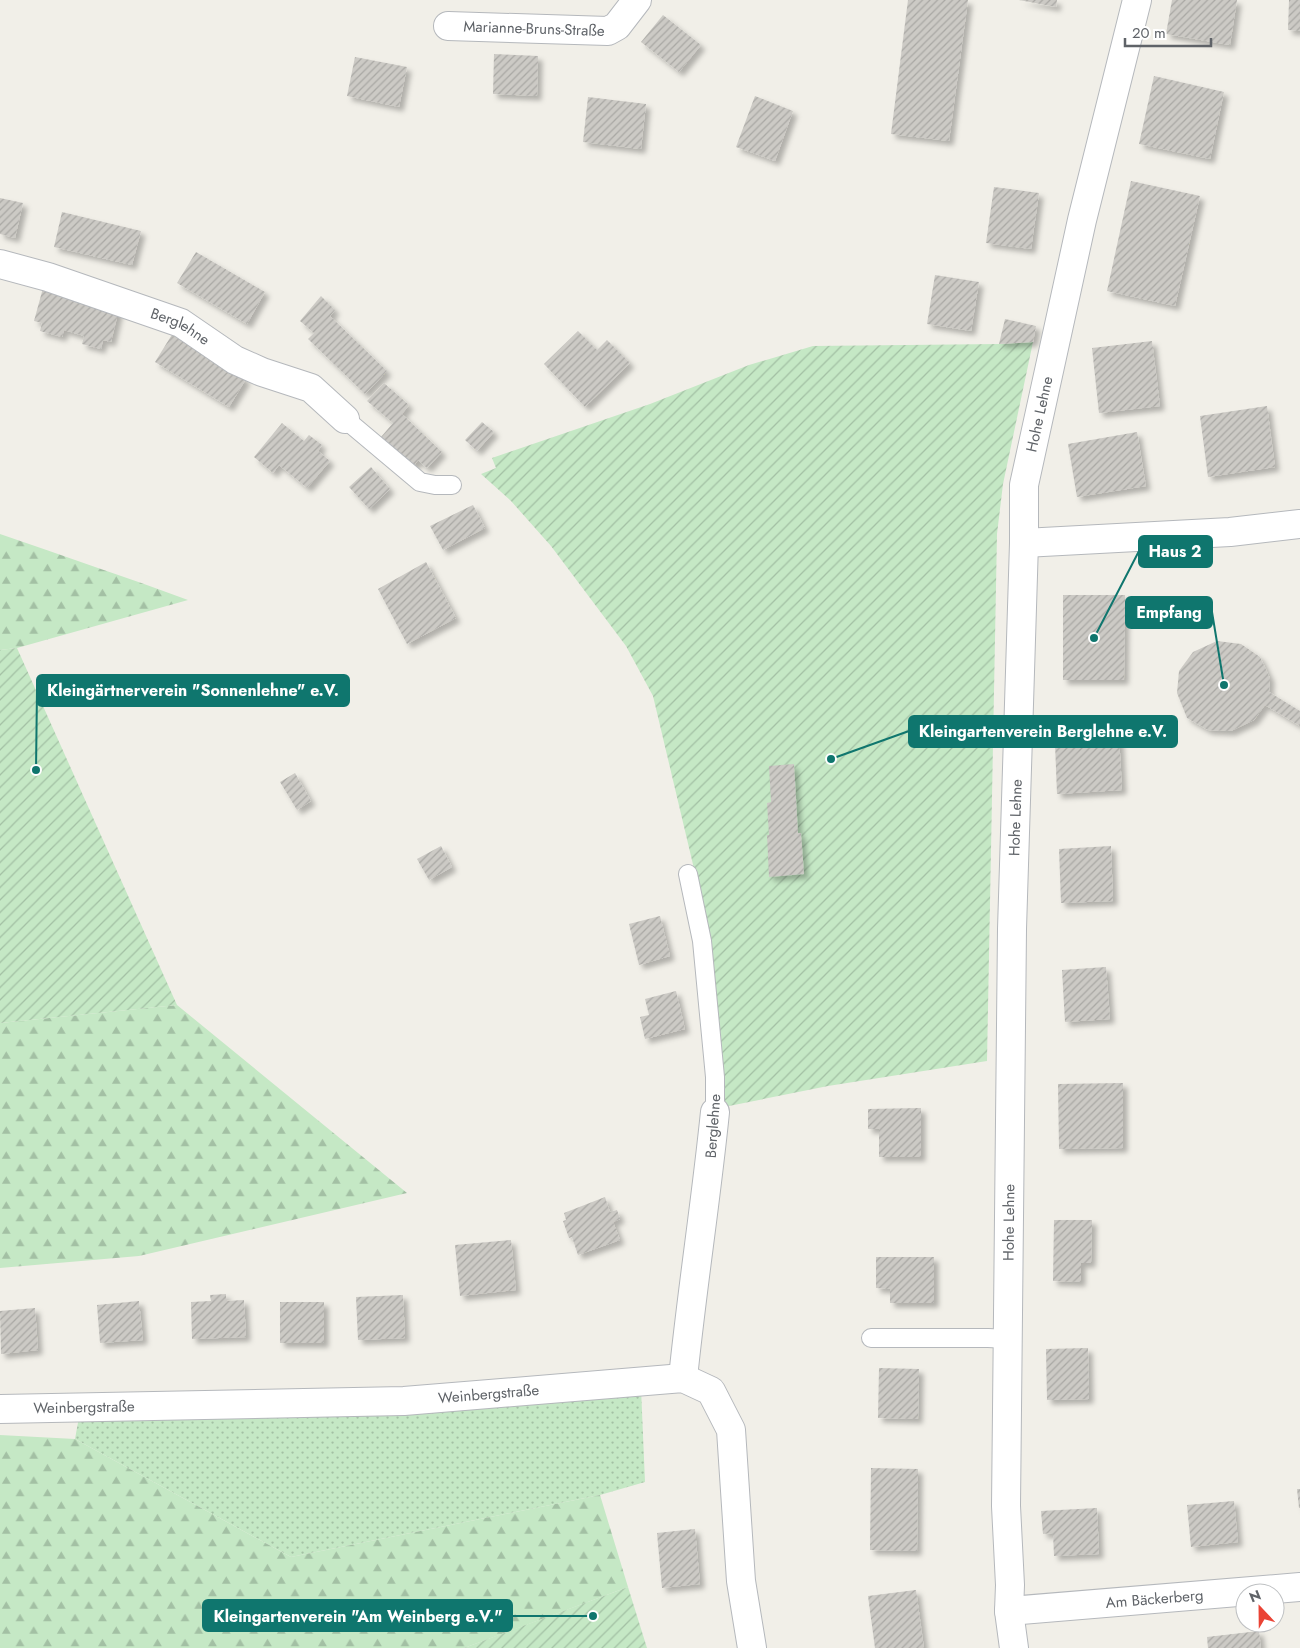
<svg xmlns="http://www.w3.org/2000/svg" width="1300" height="1648" font-family="Jost,sans-serif">
<style>
.grass{fill:url(#grass-dots)}
.forest{fill:url(#forest-firs)}
.garden{fill:url(#garden-furrows)}
.building{fill:url(#building-hatch);filter:url(#shadow)}
.lines{fill:none;stroke-linecap:round;stroke-linejoin:round}
.service-casing{stroke:#b5b8bc;stroke-width:20}
.minor-casing{stroke:#b5b8bc;stroke-width:30}
.service{stroke:#fff;stroke-width:18}
.minor{stroke:#fff;stroke-width:28}
.labels{text-anchor:middle;stroke-width:4.5;stroke-linejoin:round;paint-order:stroke}
.street-label{font-size:15px;fill:#5f6368;stroke:#fff}
.leader{fill:none;stroke:#0f766e;stroke-width:2}
.callout-dot{fill:#0f766e;stroke:#fff;stroke-width:2}
.callout{fill:#0f766e;stroke:#0f766e;stroke-width:2}
.callout-label{font-size:16px;text-anchor:middle;font-weight:bold;fill:#fff}
</style>
<defs>
<pattern id="grass-dots" width="8" height="8" patternUnits="userSpaceOnUse" patternTransform="scale(1.25)"><rect width="8" height="8" fill="#c5e8c5"/><path d="M2 2h.1M6 6h.1" fill="none" stroke="#a3c0a4" stroke-width="1.8" stroke-linecap="round"/></pattern>
<pattern id="forest-firs" width="22" height="20" patternUnits="userSpaceOnUse" patternTransform="scale(1.25)"><rect width="22" height="20" fill="#c5e8c5"/><path d="M5 1l3.5 6h-7zM16 11l3.5 6h-7z" fill="#a3c0a4"/></pattern>
<pattern id="garden-furrows" width="10" height="10" patternUnits="userSpaceOnUse" patternTransform="scale(1.25)"><rect width="10" height="10" fill="#c5e8c5"/><path d="M-1 1l2-2M0 10L10 0M9 11l2-2" fill="none" stroke="#a3c0a4"/></pattern>
<pattern id="building-hatch" width="6" height="6" patternUnits="userSpaceOnUse" patternTransform="scale(1.25)"><rect width="6" height="6" fill="#cccac5"/><path d="M-1 1l2-2M0 6l6-6M5 7l2-2" fill="none" stroke="#a9a8a4"/></pattern>
<filter id="shadow"><feDropShadow dx="4.5" dy="4.5" stdDeviation="2.5" flood-color="#0004"/></filter>
</defs>
<rect width="100%" height="100%" fill="#f1efe8"/>
<path class="grass" d="M641,1388L645,1482L600,1495L291,1557L75,1439L79,1417Z"/>
<path class="forest" d="M0,534C63,556 126,577 188,600L17,648L0,650Z
M177,1005L407,1193L139,1256L0,1268V1023Z
M0,1435L75,1439L291,1557L600,1495L628,1587L464,1648H0Z"/>
<path class="garden" d="M1033,342L1003,484L997,534L987,1061L828,1086L724,1107L713,963L700,894L653,696L626,646L551,546L511,501L481,474L496,468L492,458L650,404L749,365L813,346L999,344Z
M17,648L177,1005L0,1023V650Z
M628,1587L647,1648H464L472,1645Z"/>
<path class="building" d="M908,0H968L949,141L891,134Z
M1019,0H1057L1056,7Z
M1172,0H1237L1230,45L1166,34Z
M1289,0H1300V31L1288,30Z
M663,15L701,45L679,72L641,42Z
M494,54L538,56L537,96L493,94Z
M355,57L407,67L399,107L347,96Z
M1154,76L1224,92L1210,159L1139,144Z
M755,96L793,111L775,161L736,147Z
M588,97L646,104L641,149L583,142Z
M1131,181L1200,196L1175,306L1107,291Z
M994,187L1039,193L1031,249L986,243Z
M0,198L23,203L15,238L0,234Z
M62,212L141,231L132,265L54,247Z
M196,252L265,292L247,324L177,283Z
M935,275L979,282L971,331L927,324Z
M43,288L119,309L111,342L103,340L101,349L82,344L84,336L64,330L62,337L40,331L42,323L34,321Z
M321,296L335,310L330,316L387,371L365,394L308,339L314,333L300,321Z
M1005,319L1036,326L1033,342L999,344Z
M578,331L597,350L607,340L630,363L585,407L544,364Z
M173,333L246,379L229,407L155,362Z
M1152,341L1160,406L1099,413L1092,348Z
M384,383L409,405L402,414L442,452L427,468L418,460L413,467L381,437L393,423L367,401Z
M1267,406L1275,467L1208,477L1200,416Z
M482,422L494,432L477,451L465,440Z
M282,423L304,441L309,435L322,445L318,451L330,461L307,488L279,465L273,473L254,457Z
M1137,432L1146,486L1077,497L1068,444Z
M371,467L390,489L369,509L349,487Z
M473,505L485,528L443,550L430,526Z
M426,562L456,618L407,644L378,589Z
M1063,595H1125L1124,680H1063Z
M1217,641L1241,644L1260,657L1270,678L1269,692L1300,711V726L1265,705L1254,720L1231,731L1208,730L1187,718L1177,693L1179,671L1193,652Z
M1118,715L1122,790L1057,794L1054,718Z
M794,764L798,833H801L804,874L769,877L767,835H769L767,803L771,802L769,766Z
M295,773L311,801L297,810L280,782Z
M441,846L452,867L429,880L417,859Z
M1111,846L1113,901L1061,903L1059,849Z
M660,916L670,956L639,965L629,924Z
M1106,967L1110,1019L1065,1022L1062,970Z
M676,991L685,1029L645,1039L640,1017L649,1015L645,999Z
M1123,1083V1148L1059,1149L1058,1084Z
M921,1108V1157H879V1129H868V1109Z
M605,1197L610,1212L617,1210L620,1219L613,1222L620,1240L578,1255L572,1237L569,1238L563,1221L566,1220L564,1213Z
M1054,1220H1092L1091,1263H1081V1282L1053,1281Z
M511,1240L516,1290L460,1296L455,1245Z
M876,1257H934V1303H890V1289L876,1288Z
M226,1294V1301L244,1300L246,1337L192,1339L191,1302L211,1301L210,1295Z
M403,1295L405,1338L358,1340L356,1297Z
M139,1301L143,1340L100,1343L97,1305Z
M280,1302H324V1343H280Z
M35,1308L38,1350L1,1354L0,1311Z
M1088,1348L1089,1399L1047,1400L1046,1349Z
M879,1368L919,1369L918,1419L878,1418Z
M871,1468L918,1469L917,1551L870,1550Z
M1297,1489H1300V1508H1299Z
M1234,1501L1238,1542L1191,1547L1187,1505Z
M1097,1508L1099,1554L1054,1556L1053,1533L1043,1534L1041,1511Z
M695,1529L700,1584L662,1588L657,1533Z
M916,1590L924,1648H875L868,1596Z
M1259,1631L1261,1648H1208L1207,1637Z"/>
<g class="lines">
<g class="service-casing">
<path id="service" d="M345,419L420,482L435,485H452
M688,874L702,941L715,1077V1112
M871,1338H988L1008,1339"/>
</g>
<g class="minor-casing">
<g id="minor">
<path id="s1" d="M448,26L608,31L617,26L637,0"/>
<path id="s2" d="M0,264L48,277L181,323L235,360L262,372L311,388L345,419"/>
<path d="M1024,543L1230,532L1300,524"/>
<path d="M683,1378C692,1289 706,1201 715,1112"/>
<path id="s3" d="M0,1409L404,1401L683,1378L711,1391L731,1430L741,1581L752,1648"/>
<path id="s4" d="M1009,1611L1300,1587"/>
<path id="s5" d="M1014,1648L1009,1611L1010,1585L1006,1506L1012,929L1024,543V485L1082,220L1137,0"/>
</g>
</g>
<use href="#service" class="service"/>
<use href="#minor" class="minor"/>
</g>
<g class="labels">
<g class="street-label">
<text dy="5" stroke="none"><textPath href="#s1" startOffset="86">Marianne-Bruns-Straße</textPath></text>
<text dy="5" stroke="none"><textPath href="#s2" startOffset="191">Berglehne</textPath></text>
<text dy="5" stroke="none"><textPath href="#s5" startOffset="1236">Hohe Lehne</textPath></text>
<text dy="5" stroke="none"><textPath href="#s5" startOffset="831">Hohe Lehne</textPath></text>
<text transform="translate(713 1126) rotate(-86)" y="5">Berglehne</text>
<text dy="5" stroke="none"><textPath href="#s5" startOffset="426">Hohe Lehne</textPath></text>
<text dy="5" stroke="none"><textPath href="#s3" startOffset="489">Weinbergstraße</textPath></text>
<text dy="5" stroke="none"><textPath href="#s3" startOffset="84">Weinbergstraße</textPath></text>
<text dy="5" stroke="none"><textPath href="#s4" startOffset="146">Am Bäckerberg</textPath></text>
</g>
</g>
<path class="leader" d="M1094 638L1139 551M1224 685L1212 612M36 770L37 690M831 759L909 731M593 1616L512 1616"/>
<g class="callout-dot">
<circle cx="1094" cy="638" r="5"/>
<circle cx="1224" cy="685" r="5"/>
<circle cx="36" cy="770" r="5"/>
<circle cx="831" cy="759" r="5"/>
<circle cx="593" cy="1616" r="5"/>
</g>
<g class="callout">
<rect x="1139" y="536" width="73" height="31" rx="5"/>
<rect x="1126" y="597" width="86" height="31" rx="5"/>
<rect x="37" y="675" width="312" height="31" rx="5"/>
<rect x="909" y="716" width="268" height="31" rx="5"/>
<rect x="203" y="1600" width="309" height="31" rx="5"/>
</g>
<g class="callout-label">
<text x="1175" y="557">Haus 2</text>
<text x="1169" y="618">Empfang</text>
<text x="193" y="696">Kleingärtnerverein "Sonnenlehne" e.V.</text>
<text x="1043" y="737">Kleingartenverein Berglehne e.V.</text>
<text x="358" y="1622">Kleingartenverein "Am Weinberg e.V."</text>
</g>
<g transform="translate(1260 1608) rotate(338)"><circle r="24" fill="#ffffff" stroke="#bfc1c3"/>
<path d="M0-4L9 19L0 12L-9 19Z" fill="#ea4335"/>
<text y="-8" font-size="14" font-weight="bold" text-anchor="middle" fill="#5f6368">N</text>
</g>
<path d="M1125 38v8h86v-8" fill="none" stroke="#5f6368" stroke-width="2.5"/>
<text x="1132" y="38" font-size="15" fill="#5f6368" stroke="#ffffff" stroke-width="4" paint-order="stroke">20 m</text>
</svg>
